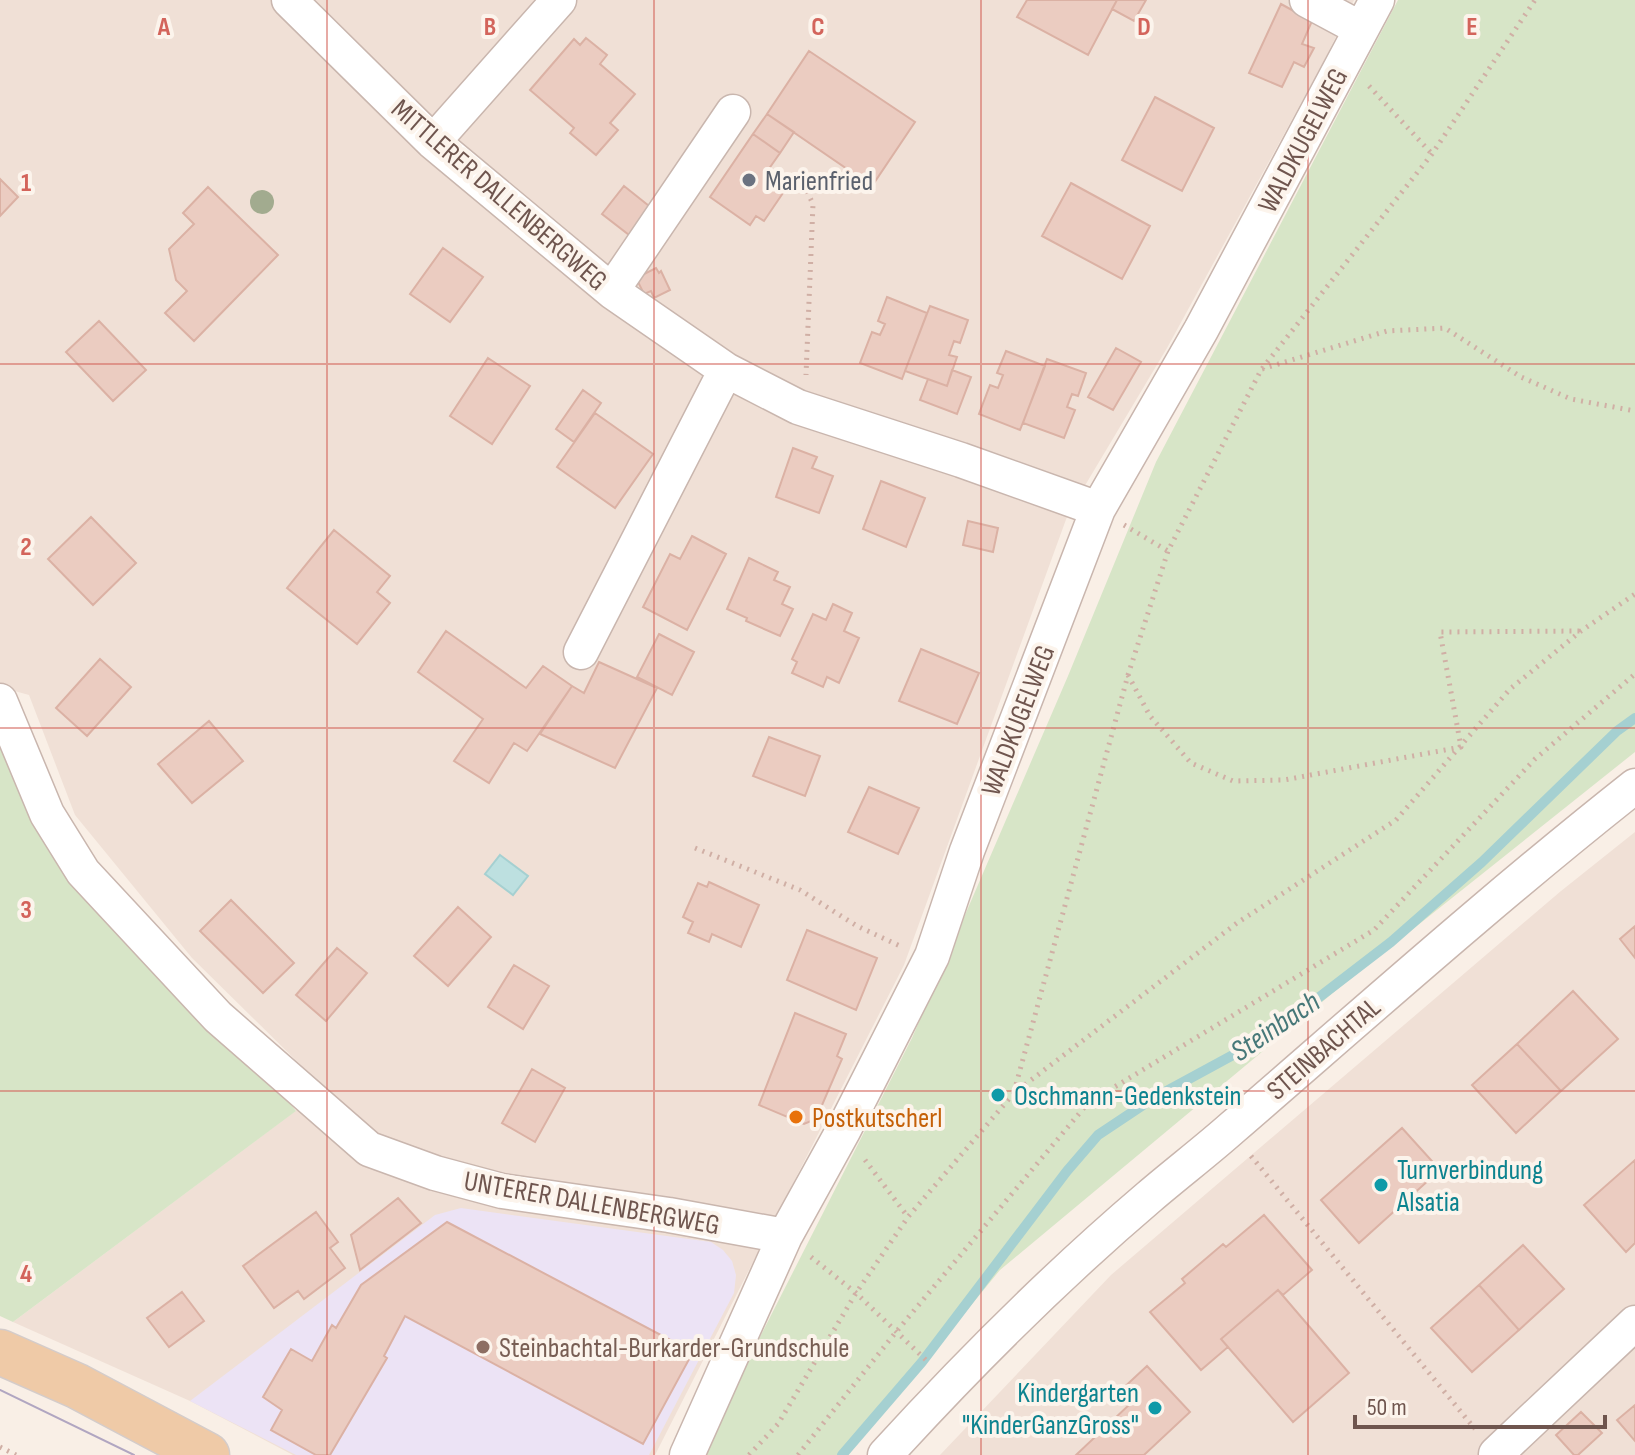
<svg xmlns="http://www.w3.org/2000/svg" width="1635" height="1455" font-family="'Sofia Sans Condensed',sans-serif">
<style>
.residential{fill:#f0e0d6}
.education{fill:#ece3f5}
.green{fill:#d7e5c7}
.water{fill:#bde0e0;stroke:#a5d0d1;stroke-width:2}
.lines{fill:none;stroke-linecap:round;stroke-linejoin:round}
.stream{stroke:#a5d0d1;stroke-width:10}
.building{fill:#ebccc1;stroke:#dbb1a4;stroke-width:2}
.minor-casing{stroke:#c9b6ae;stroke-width:37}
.major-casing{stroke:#d4ccca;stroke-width:47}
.path{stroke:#d0afa5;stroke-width:5;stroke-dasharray:2 6;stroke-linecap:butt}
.minor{stroke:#fff;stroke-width:34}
.major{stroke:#efcaa7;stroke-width:44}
.tram{stroke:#b1a6c1;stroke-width:2}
.tree{fill:#a2ab8f}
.grid{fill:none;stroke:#d3645b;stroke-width:2;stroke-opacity:0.55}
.worship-dot{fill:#6b7280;stroke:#fcf4ec;stroke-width:3}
.culture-dot{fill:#0f9aa8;stroke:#fcf4ec;stroke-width:3}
.food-dot{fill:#e8710a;stroke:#fcf4ec;stroke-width:3}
.education-dot{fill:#8d6e63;stroke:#fcf4ec;stroke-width:3}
.labels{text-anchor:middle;stroke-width:8;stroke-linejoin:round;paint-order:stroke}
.street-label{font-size:28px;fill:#6f554e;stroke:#fcf4ec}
.worship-label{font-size:28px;fill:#5b616d;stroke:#fcf4ec;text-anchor:start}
.culture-label{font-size:28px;fill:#0d838f;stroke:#fcf4ec;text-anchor:start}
.food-label{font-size:28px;fill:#c56008;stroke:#fcf4ec;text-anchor:start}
.education-label{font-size:28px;fill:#785e54;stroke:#fcf4ec;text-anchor:start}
.water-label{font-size:30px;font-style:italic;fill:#477879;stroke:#fcf4ec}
.grid-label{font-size:26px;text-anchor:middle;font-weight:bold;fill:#d3645b;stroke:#fcf4ec;stroke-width:8;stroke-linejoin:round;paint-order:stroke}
</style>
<rect width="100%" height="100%" fill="#f9efe6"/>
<path class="residential" d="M0,0H1354L1324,61L1167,348L1068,514L904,965L655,1455H293L190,1401L13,1322L325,1089L192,958L75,815L29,695L0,687Z
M1635,832V1455H940L1111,1275L1561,891Z"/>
<path class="education" d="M461,1208L711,1242L723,1250L732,1261L736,1275L734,1293L649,1455H296L190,1401L435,1215Z"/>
<path class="green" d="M1398,0H1635V752L1334,992L1000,1270L848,1455H700L912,1038L1068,676L1156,462Z
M0,744L296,1111L13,1322L0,1316Z"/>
<path class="water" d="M500,855L528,876L513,895L485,874Z"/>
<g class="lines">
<path class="stream" d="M842,1455L922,1362L1067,1171L1098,1135L1152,1099L1270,1035L1391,942L1482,862L1617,731L1635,718"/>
</g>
<path class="building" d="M1027,0H1117L1088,55L1017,17Z
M1117,0H1146L1134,21L1112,9Z
M1281,4L1312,21L1302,44L1314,48L1304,67L1294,62L1282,87L1249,73Z
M586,38L607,55L600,64L635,94L610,123L618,130L596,155L570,133L574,128L530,90L574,39L580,45Z
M809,51L915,122L872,186L767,114Z
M1155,97L1214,128L1182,191L1122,160Z
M767,114L794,132L780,153L753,134Z
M753,134L780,153L766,173L787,187L764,221L756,216L750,225L710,197Z
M0,179L18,197L0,216Z
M1071,183L1150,226L1122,279L1042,236Z
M624,186L654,210L633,238L602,214Z
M208,187L278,255L194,341L165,313L187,291L176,280L169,249L194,224L183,213Z
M443,248L483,277L450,322L410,294Z
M656,268L659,273L661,271L670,290L654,298L651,291L644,294L636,278Z
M887,297L927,313L902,379L860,363L872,332L880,335L885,324L878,321Z
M930,306L968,320L960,343L954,341L949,355L957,357L947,386L905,371Z
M99,321L146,370L113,401L66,352Z
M1116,348L1141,362L1113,410L1088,397Z
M1006,351L1045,366L1020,430L979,414L990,385L998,388L1003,375L997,373Z
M488,358L530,386L492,444L450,416Z
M1047,359L1086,373L1078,396L1072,394L1067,407L1075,410L1064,438L1023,423Z
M952,370L971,377L957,414L920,400L928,379L947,386Z
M583,390L601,403L574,442L556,429Z
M595,413L653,454L615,508L557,467Z
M793,448L817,457L812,468L833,476L819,513L776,497Z
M881,481L925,498L906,547L863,529Z
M91,517L136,563L93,605L48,559Z
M968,521L998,528L993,552L963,545Z
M334,530L390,576L377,592L390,603L357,644L287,588Z
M692,536L726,554L687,630L643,607L670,554L680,559Z
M749,558L778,572L774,580L790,587L782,604L793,609L780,636L746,621L747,618L727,609Z
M833,604L852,613L844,631L859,638L839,683L827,677L823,687L792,673L797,662L792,659L813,614L826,620Z
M446,631L526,688L543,666L572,686L527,751L514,743L489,783L454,761L483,719L418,672Z
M659,634L694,652L672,695L637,677Z
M921,649L979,673L957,724L899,701Z
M100,659L131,687L87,736L56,708Z
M599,662L657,688L615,768L540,734L572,686L584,693Z
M209,721L243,761L192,803L158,764Z
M769,737L820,756L805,796L753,776Z
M869,787L919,808L898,854L848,832Z
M709,882L759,905L741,947L712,934L709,942L688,933L693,922L683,917L698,883L707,887Z
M231,900L294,963L263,993L200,931Z
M458,907L491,937L448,986L414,956Z
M1635,926V958L1620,939Z
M807,930L877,958L856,1010L787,980Z
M337,948L367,973L326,1021L296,995Z
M514,965L549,986L523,1029L488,1007Z
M1573,991L1618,1039L1561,1091L1517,1044Z
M795,1013L846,1034L837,1056L842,1059L816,1119L804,1124L759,1105Z
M1517,1044L1561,1091L1516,1133L1472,1085Z
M532,1069L565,1088L535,1142L502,1123Z
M1402,1128L1440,1170L1359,1243L1321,1200Z
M1635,1160V1243L1626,1252L1584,1205Z
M398,1198L421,1223L360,1270L351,1235Z
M316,1212L338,1242L330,1248L345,1268L304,1299L298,1291L274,1308L243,1266Z
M1264,1215L1312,1270L1283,1295L1278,1290L1221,1339L1228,1347L1201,1370L1150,1312L1185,1283L1182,1279L1223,1244L1226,1247Z
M447,1222L693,1352L643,1444L405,1316L384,1356L387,1358L330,1455H316L271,1430L282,1410L263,1397L291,1349L312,1361L332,1325L336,1328L361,1285Z
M1523,1245L1564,1289L1519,1330L1479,1285Z
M1479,1285L1519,1330L1472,1372L1431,1328Z
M1278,1290L1349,1373L1293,1422L1221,1339Z
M182,1292L204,1321L169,1347L147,1318Z
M1147,1366L1190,1412L1144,1455H1076L1130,1404L1119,1392Z
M1635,1405V1441L1617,1420Z
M1581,1412L1602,1433L1578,1455H1574L1556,1435Z"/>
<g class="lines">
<g class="minor-casing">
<path id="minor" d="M289,0L433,142L613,292L726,370L798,407L961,460L1098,509
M1307,0L1361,29
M433,142L559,0
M613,292L621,277L733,112
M581,652L726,370
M0,701L47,814L83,872L218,1017L369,1149L435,1173L502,1191L669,1215L785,1236
M1496,1454L1635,1323
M687,1455L785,1236L843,1131L932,956L967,851L1098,509L1201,330L1377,0
M885,1455C968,1364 1055,1277 1149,1197C1177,1173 1206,1151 1233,1127C1366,1012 1497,895 1635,786"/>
</g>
<g class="major-casing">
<path id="major" d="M0,1352L77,1386L207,1455"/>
</g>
<path class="path" d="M1369,86L1432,154
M800,177L813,204L806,375
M1262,369L1387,331L1445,328L1521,377L1571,399L1635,411
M1124,525L1168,551
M1128,675L1150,716L1191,763L1233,781L1284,780L1461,747L1440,632L1580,631
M695,848L800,890L857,926L900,946
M1014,1092L1128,675L1168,551L1261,370L1432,154L1535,0
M1251,1156L1475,1429
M865,1160L908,1217
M811,1257L856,1293L928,1362
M0,1447L16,1455
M749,1455L778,1424L856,1293L908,1217L1014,1093L1237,923L1396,820L1510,689L1581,631L1635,594
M798,1455L896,1332L1088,1103L1374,930L1535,759L1635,674"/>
<use href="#minor" class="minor"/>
<use href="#major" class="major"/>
<path class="tram" d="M0,1390L134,1455"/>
</g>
<circle class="tree" cx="262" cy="202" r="12"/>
<path class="grid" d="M327,0V1455M654,0V1455M981,0V1455M1308,0V1455M0,364H1635M0,728H1635M0,1091H1635"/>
<circle class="worship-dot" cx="749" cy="180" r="8"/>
<g class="culture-dot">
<circle cx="998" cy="1095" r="8"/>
<circle cx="1381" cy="1185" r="8"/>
<circle cx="1155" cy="1408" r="8"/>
</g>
<circle class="food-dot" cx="796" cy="1117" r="8"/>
<circle class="education-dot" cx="483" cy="1347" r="8"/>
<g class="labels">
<g class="street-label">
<text transform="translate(1302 140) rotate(-62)" y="10">WALDKUGELWEG</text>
<text transform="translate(500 194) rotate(41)" y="10">MITTLERER DALLENBERGWEG</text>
<text transform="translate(1017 720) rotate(-69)" y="10">WALDKUGELWEG</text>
<text transform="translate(1323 1048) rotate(-41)" y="10">STEINBACHTAL</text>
<text transform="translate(592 1202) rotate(10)" y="10">UNTERER DALLENBERGWEG</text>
</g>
<g class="worship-label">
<text x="765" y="190">Marienfried</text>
</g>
<g class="culture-label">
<text x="1014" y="1105">Oschmann-Gedenkstein</text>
<text x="1397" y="1179">Turnverbindung<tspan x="1397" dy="32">Alsatia</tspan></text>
<text x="1139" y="1402" text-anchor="end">Kindergarten<tspan x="1139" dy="32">"KinderGanzGross"</tspan></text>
</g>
<g class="food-label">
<text x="812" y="1127">Postkutscherl</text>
</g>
<g class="education-label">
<text x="499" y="1357">Steinbachtal-Burkarder-Grundschule</text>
</g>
<g class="water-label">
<text transform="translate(1275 1026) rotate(-34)" y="10">Steinbach</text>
</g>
</g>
<g class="grid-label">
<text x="164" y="35">A</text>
<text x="490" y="35">B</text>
<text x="818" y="35">C</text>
<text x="1144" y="35">D</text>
<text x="1472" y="35">E</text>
<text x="26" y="191">1</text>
<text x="26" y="555">2</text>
<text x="26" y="918">3</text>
<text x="26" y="1282">4</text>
</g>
<path d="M1355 1415v12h250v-12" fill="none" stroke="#6f554e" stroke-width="4"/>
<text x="1367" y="1415" font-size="24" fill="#6f554e" stroke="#fcf4ec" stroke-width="6" paint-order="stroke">50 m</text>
</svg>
